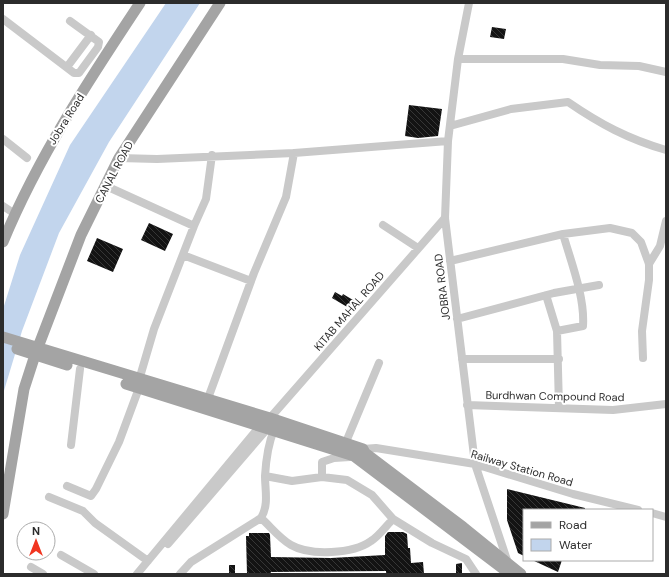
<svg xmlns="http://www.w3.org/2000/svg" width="669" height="577" font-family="'DM Sans',sans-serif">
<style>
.water{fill:#c2d5ed}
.building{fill:url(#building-back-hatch)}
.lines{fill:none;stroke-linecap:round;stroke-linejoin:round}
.minor{stroke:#c9c9c9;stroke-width:8}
.major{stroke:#a4a4a4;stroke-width:11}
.labels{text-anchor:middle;stroke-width:4;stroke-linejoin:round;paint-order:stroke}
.street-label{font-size:11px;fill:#2c2c2c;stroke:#fff}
</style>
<defs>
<pattern id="building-back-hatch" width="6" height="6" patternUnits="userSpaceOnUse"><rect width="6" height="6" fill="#131313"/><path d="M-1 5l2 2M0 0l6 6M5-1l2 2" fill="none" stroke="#363636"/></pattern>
</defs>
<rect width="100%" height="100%" fill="#fff"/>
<path class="water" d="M166,3H200L109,142L59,233L22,331L3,394V309L20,255L70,145Z"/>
<path class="building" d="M492,27L506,29L504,39L490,37Z
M409,105L442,109L438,136L418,138L405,136Z
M149,223L173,234L165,251L141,240Z
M97,238L123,249L113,272L87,261Z
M335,292L342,296L343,294L358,303L354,311L332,298Z
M507,489L585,508V510H524V556L518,553L507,520Z
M388,532H403L407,534L408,548H410L411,563L423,562L424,574H386V571L271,572L270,574H247L246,536H249V533H269L270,535L271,557L331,558L385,555V536Z
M532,560H562L558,572Z
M462,563V574H456V564Z
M229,565H235V574H229Z"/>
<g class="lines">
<path class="minor" d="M469,3L458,59L448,141L445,218L475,464L508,563
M3,19L74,73H79L98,47L99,42L70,21
M458,59H563L600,65L639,66L666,72
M67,67L91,35
M450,126L511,109L568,102C600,124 628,139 666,150
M3,139L27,158
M119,158L157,159L294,153L448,141
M106,186L194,226
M3,206L15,214
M383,225L418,248
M183,255L251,281
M450,261L563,234L610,228L632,233L641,242L649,264V280L642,331L643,358
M649,264L660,246L666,221
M546,295L557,331L559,408
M457,319L554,293L599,285
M557,331L583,326C585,297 571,262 563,234
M462,359H559
M139,380L154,329L194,226L206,199L212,155
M207,401L254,273L286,197L294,153
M467,405L613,410L666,404
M346,442L379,363
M71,445L80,369
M360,451L363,449L376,448L475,464L573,494L638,510
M265,476L292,481L322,477L347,480L372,495L393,519L432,543L466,559L476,574
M322,477V462L334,458L350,457
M67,486L91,496L96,489L119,442L139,388
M49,497L83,511L95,523L148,561
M652,513L666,517
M261,518C271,527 279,538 291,545C310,556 353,554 371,541C379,536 386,526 393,519
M168,544L268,428L269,425
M61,555L94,574
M31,567L43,574
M137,574L260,426L270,418L445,218
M180,574L191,562L261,518C269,505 265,490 265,476C266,460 268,444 274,430"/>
<path class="major" d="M3,242C38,157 89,80 140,3
M3,337L270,418L363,449L365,453L463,527L521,574
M17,349L67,365
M126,384L354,456L510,574
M3,514L24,389L35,355L81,235L119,158L220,3"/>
</g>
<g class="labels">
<g class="street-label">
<text transform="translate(66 119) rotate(-58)" y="4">Jobra Road</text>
<text transform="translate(114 172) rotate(-62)" y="4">CANAL ROAD</text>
<text transform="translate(442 287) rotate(-97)" y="4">JOBRA ROAD</text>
<text transform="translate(349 311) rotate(-49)" y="4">KITAB MAHAL ROAD</text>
<text transform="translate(555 396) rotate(1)" y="4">Burdhwan Compound Road</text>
<text transform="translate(522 468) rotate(16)" y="4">Railway Station Road</text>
</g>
</g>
<rect width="669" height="577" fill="none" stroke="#2c2c2c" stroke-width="8"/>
<rect x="523" y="509" width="130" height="52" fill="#ffffff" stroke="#ababab"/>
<rect x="531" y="522" width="20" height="6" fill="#a4a4a4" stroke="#ababab"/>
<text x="559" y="529" font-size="12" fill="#2c2c2c">Road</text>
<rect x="531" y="539" width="20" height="12" fill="#c2d5ed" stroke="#ababab"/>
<text x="559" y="549" font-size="12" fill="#2c2c2c">Water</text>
<g transform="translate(36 541)"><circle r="19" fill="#ffffff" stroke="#ababab"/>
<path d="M0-3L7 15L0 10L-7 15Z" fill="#f13520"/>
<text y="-6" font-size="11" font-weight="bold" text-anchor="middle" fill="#2c2c2c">N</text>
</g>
</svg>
